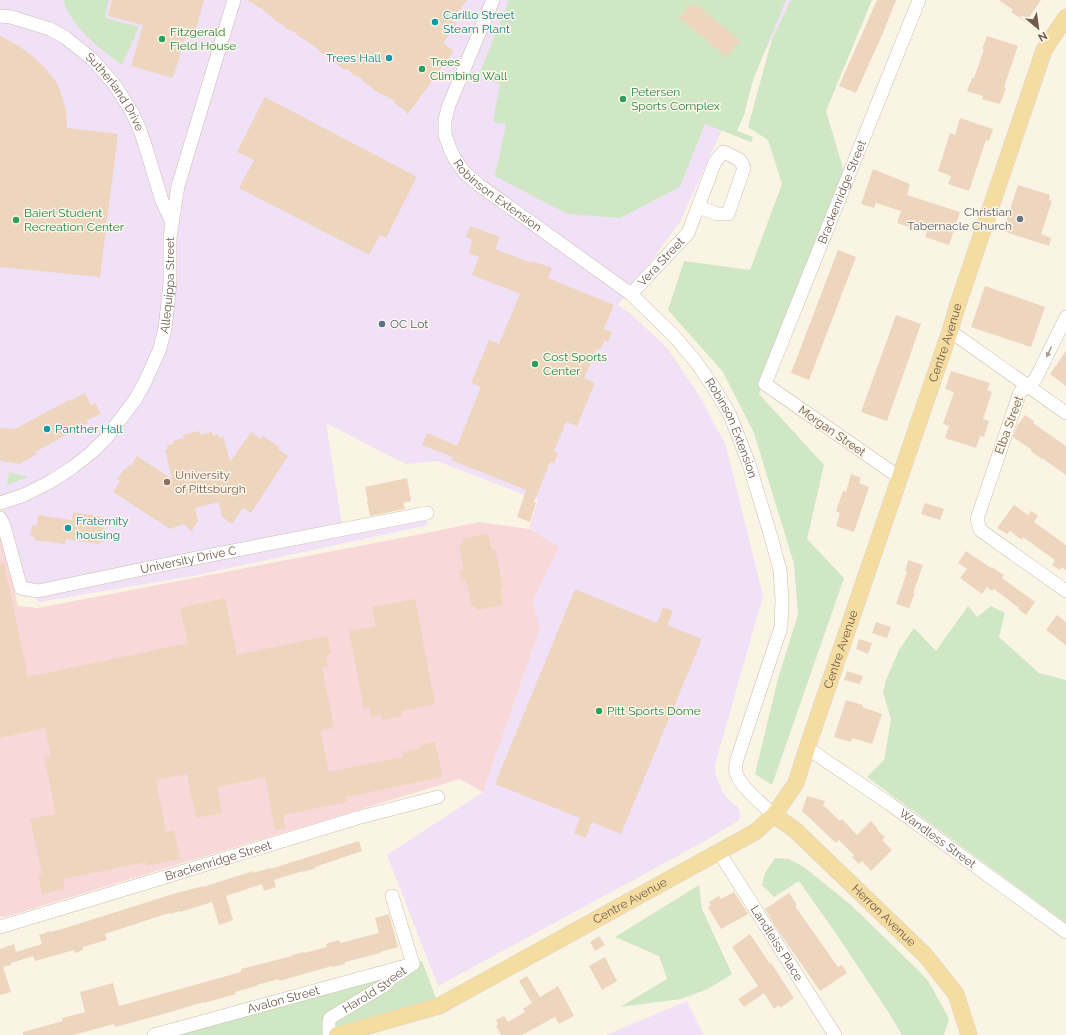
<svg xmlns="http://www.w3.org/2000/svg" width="1066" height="1035" font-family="Raleway,sans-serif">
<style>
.education{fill:#f1e1f7}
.medical{fill:#f8d8d9}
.green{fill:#cfe7c4}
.building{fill:#eed5be}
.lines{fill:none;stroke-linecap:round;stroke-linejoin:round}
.minor-casing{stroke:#cbbcab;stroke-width:14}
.major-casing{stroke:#dad5d0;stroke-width:17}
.minor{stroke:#fff;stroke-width:13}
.major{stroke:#f5dda1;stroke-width:16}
.oneway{fill:#aa9d94}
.culture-dot{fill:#0f9aa8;stroke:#fef8ea;stroke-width:1.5}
.leisure-dot{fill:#2e9e5b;stroke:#fef8ea;stroke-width:1.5}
.worship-dot{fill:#6b7280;stroke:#fef8ea;stroke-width:1.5}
.service-dot{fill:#5c6f8a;stroke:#fef8ea;stroke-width:1.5}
.education-dot{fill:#8d6e63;stroke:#fef8ea;stroke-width:1.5}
.labels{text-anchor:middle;stroke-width:3;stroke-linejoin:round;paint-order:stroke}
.culture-label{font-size:12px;fill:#0d838f;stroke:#fef8ea;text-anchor:start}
.leisure-label{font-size:12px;fill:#27864d;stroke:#fef8ea;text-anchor:start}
.street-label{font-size:12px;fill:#715c4c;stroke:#fef8ea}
.worship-label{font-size:12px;fill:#5b616d;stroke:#fef8ea;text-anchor:end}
.service-label{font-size:12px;fill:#4e5e75;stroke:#fef8ea;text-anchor:start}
.education-label{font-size:12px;fill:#785e54;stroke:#fef8ea;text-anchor:start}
</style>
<rect width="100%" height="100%" fill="#faf4e4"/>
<path class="education" d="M0,0H791L772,39L733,105L680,222L618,305L631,314L668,349L702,400L726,446L763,596L715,765L716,775L723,793L731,802L738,807L741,816L738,821L696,846L438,986L387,855L483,792L540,628L533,601L558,547L529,529L538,500L437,461L407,464L394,458L326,423L342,525L424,509L428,525L193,576L39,602L24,584L6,516L0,502Z
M687,1001L704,1035H606Z"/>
<path class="medical" d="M479,522L529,529L559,547L533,601L540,628L483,792L460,779L5,917L0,916V537L3,542L18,606L38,608L432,532Z"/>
<path class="green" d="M63,0H109L105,15L106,18L139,27L122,65C99,48 73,29 63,0Z
M509,0H786L753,80L744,115L737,131L753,137L751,142L705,124L680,187L620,218L567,214L495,176L506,124L493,122L500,84L479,75Z
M791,0H872L826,111L842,165L845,178L804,269L759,394L824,465L807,539L844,578L772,785L755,774L778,679L798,614L794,564L754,433L723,372L668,310L684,261L750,270L782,184L768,140L748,127L772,39Z
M9,472L28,477L7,485Z
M968,606L977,617L991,606L1005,613L999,637L1039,673L1066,680V923L867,777L884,760L891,719L883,693L886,680L899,650L914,628L936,651Z
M775,858L789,859L804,867L851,905L918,970L929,982L949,1019L944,1035H902L887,1010L837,935L799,881L774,897L762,885L765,873Z
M699,885L702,909L732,974L708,989L681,999L620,1007L667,979L659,956L615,937Z
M422,961L439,1006L337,1035H154Z"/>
<path class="building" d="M112,0H204L193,40L185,38L173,78L131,66L143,25L108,16Z
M247,0H467L452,20L457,24L443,43L454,51L408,114L402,108L398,107L393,100L375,91L371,86L364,82L361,78L353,75L349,70L344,69L330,60L328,56L321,53L317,48L297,35L295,32L287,29L282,24L276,21L262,9Z
M877,0H896L883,33L856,93L839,86Z
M999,0H1041L1026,22L1011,12L1013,10Z
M691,4L701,8L740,41L726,57L679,17Z
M0,36L19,46L35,58L44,67L57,83L62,96L66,111L67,128L118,134L100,277L0,267Z
M987,36L1018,46L1004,87L1006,88L1000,104L982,99L983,96L967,91L972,78H974L984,49H982Z
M265,97L417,177L386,238L380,235L369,255L239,188L254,160L237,152Z
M960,118L993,129L989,141L986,140L969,191L948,184L951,176L938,171L950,133L955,135Z
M873,169L910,184L907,195L960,212L949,245L925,237L927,231L910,225L909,227L897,223L901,211L876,203L874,208L861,204Z
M1018,185L1050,195L1049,200L1052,201L1041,234L1051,238L1049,246L1003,231Z
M470,226L500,237L495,249L532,263L533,261L552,268L548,278L614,305L604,329L612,332L608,342L605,340L600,350L597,349L584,378L595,383L577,426L566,422L554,451L558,453L554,463L550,462L534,502L536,503L530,522L517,517L526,490L451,460L453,457L422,445L427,433L457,446L481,387L471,383L489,340L499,344L520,294L472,275L479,257L468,253L473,240L466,237Z
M838,250L856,257L809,380L791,373Z
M985,286L1045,307L1031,347L971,327Z
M896,315L921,324L887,421L861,412Z
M1066,351V386L1050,374Z
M951,371L990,383L987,390L992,392L983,419L989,421L984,437L980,436L976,448L945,438L949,426L943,424L954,392L945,389Z
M85,393L91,405L95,403L101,414L87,420L88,423L35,452L37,454L20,464L0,461V428L15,429L69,400L70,401Z
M1025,415L1034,421L1033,423L1066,446V475L1042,458V459L1031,451L1032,450L1013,437L1017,426Z
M199,431L201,435L212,432L213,436L218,434L219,437L223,436L230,462L251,432L261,439L263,436L279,447L278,449L288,456L251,513L243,508L232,524L222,517L219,502L195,508L198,521L191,532L184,524L170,529L113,492L120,481L117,479L125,468L126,469L129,465L131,466L137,456L172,479L165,449H168L167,445L174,444L173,441L184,438L183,435Z
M851,474L861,478L859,483L869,487L854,532L836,526L840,513L836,511L843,491L846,492Z
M407,478L411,501L403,503L405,509L370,516L367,501H368L365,487Z
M925,503L944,509L940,520L921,514Z
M1014,505L1028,515L1031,511L1038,516L1034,522L1066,545V570L1062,567L1060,570L1052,565L1055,560L1023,537L1022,540L1010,531L1007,534L997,528Z
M73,512L104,517L102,528H106L104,542L100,541L99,544L66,539L65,544L34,540L35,537L30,536L32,525L37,526L38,515L72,520Z
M488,534L492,550L495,549L503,588L500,589L503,605L477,610L476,606L472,607L466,580L461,581L459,571L464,570L459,545L463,544L462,539Z
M966,551L991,568L992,567L1004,575L1002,578L1035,602L1026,615L1018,609L1019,608L994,589L992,591L987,587L982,594L960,578L967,569L958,563Z
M908,560L923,565L913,593H915L909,608L896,604L907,572L905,571Z
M0,563H4L28,677L188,643L180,608L225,598L237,655L327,636L331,653L326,655L328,666L322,668L334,728L320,731L329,772L403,757L402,752L421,748L420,745L435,742L436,750H437L442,774H441L442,777L346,797L347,802L283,815L285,828L275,830L265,777L217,787L222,813L196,818L187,774L156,780L166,832L174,830L180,859L146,866V862L63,879L65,889L42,894L38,875L42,874L30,819L56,814L44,757L51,756L45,728L0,738Z
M575,589L657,623L663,607L673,611L667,625L702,639L621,834L592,822L586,838L574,833L580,818L495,784Z
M415,599L435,704L401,711L402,716L382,720L381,715L371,717L370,708L364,709L349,631L376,626L372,607Z
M1057,615L1066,622V645L1046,630Z
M876,622L891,627L887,638L872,633Z
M859,639L872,643L868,654L856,649Z
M847,671L863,676L860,684L844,680Z
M846,700L863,705L862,707L882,714L872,744L852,738L851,742L834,737Z
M807,796L825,801L823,805L840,821L842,819L857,835L871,821L878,829L877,830L885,837L882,840L892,850L871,871L862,861L859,864L852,857L854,855L839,840L836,843L802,811Z
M359,841L362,851L315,867L316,868L303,872V871L274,880L276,887L264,891L262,884L226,896L233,920L219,925L212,902L180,912V911L170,914L169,913L105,934L107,940L83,947V950L75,953L74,950L35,961L33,956L11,963V965L3,967L11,992L0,995V949L14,944L16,952L42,944L39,935L50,931V932L59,930L173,894L203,886V887L253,871V873L270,868V869Z
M734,892L748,914L721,929L708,907L711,905L709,902L719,896L721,899Z
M789,893L797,905L795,906L838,967L842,965L847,973L820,991L777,929L765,909Z
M389,914L398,947L380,952V953L345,962V964L332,967V966L279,981V979L257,985V986L235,992L236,994L204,1003V1002L160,1015L115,1027L114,1024L73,1035H23V1032L63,1021L62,1018L85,1012L80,992L113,983L119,1006L241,972V969L292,956V955L304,952V953L327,947L326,944L339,940L340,943L379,933L375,918Z
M750,934L770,964L771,963L794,998L780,1008L779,1005L774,1009L764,993L744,1007L738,999L758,986L732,947Z
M599,936L605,945L595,951L590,942Z
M605,957L617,981L602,990L589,966Z
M527,976L540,997L558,986L574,1016L559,1024L555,1017L522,1035H501L496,1026L498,1025L496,1020L504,1016L508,1022L525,1012L523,1009L532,1003L519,981Z"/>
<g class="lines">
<g class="minor-casing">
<g id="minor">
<path id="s1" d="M493,0L449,105L445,120V135L450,149L455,159L464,172L479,185L631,294L674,336L696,362L714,388L730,415L749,464L771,537L780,570L782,600L781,627L736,762C736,765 735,769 736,772C738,785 764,806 774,815"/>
<path id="s2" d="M0,16L11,17L50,29L66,38L92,59L114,84L132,112L140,130L146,148L162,201L172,222"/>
<path id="s3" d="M631,294L688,233L715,162L723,152L726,153L740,160L744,168L728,214H718L698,207"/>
<path d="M1066,317L1035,380L1020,392L977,519L980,530L1066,591"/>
<path d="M950,331L1066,413"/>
<path id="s4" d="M899,477L765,384L919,0"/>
<path id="s5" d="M0,503L24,495L50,482L73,467L92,452L106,438L116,425L135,400L145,382L159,351L165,329L170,283V237L178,186L234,0"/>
<path id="s6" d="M0,518L4,526L21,588L38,591L191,559L427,513"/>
<path id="s7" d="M807,748L890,804L1066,932"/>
<path id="s8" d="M719,852L835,1035"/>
<path id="s9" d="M0,927L152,881L357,818L438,797"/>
<path id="s10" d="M154,1035L413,964"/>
<path id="s11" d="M329,1035V1022L330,1018L385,985L392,978L413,964L392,896"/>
</g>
</g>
<g class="major-casing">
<g id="major">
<path id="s12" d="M774,815L795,830L925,955L956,994L969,1035"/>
<path id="s13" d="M337,1035L439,1006L755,832L774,815L796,783L807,748L950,331L957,307L1038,68L1044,50L1066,17"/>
</g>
</g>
<use href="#minor" class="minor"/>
<use href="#major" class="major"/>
</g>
<defs><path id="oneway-solid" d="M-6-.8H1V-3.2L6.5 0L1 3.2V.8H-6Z"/></defs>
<use class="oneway" href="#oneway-solid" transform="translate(1049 352) rotate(116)"/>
<g class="culture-dot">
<circle cx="435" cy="22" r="4"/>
<circle cx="389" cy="58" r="4"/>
<circle cx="47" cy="429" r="4"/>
<circle cx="68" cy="528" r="4"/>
</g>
<g class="leisure-dot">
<circle cx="162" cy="39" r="4"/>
<circle cx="422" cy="69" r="4"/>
<circle cx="623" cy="99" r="4"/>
<circle cx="16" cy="220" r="4"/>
<circle cx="535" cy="364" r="4"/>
<circle cx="599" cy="711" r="4"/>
</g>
<circle class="worship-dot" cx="1020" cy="219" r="4"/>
<circle class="service-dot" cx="382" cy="324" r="4"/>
<circle class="education-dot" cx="167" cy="482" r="4"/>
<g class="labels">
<g class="culture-label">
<text x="443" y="19">Carillo Street<tspan x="443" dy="14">Steam Plant</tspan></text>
<text x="381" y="62" text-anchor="end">Trees Hall</text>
<text x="55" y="433">Panther Hall</text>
<text x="76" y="525">Fraternity<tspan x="76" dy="14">housing</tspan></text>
</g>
<g class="leisure-label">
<text x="170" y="36">Fitzgerald<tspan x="170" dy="14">Field House</tspan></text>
<text x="430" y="66">Trees<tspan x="430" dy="14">Climbing Wall</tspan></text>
<text x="631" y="96">Petersen<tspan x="631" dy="14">Sports Complex</tspan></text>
<text x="24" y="217">Baierl Student<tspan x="24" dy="14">Recreation Center</tspan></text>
<text x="543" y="361">Cost Sports<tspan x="543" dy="14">Center</tspan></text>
<text x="607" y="715">Pitt Sports Dome</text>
</g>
<g class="street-label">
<text dy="4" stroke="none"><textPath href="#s2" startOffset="144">Sutherland Drive</textPath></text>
<text dy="4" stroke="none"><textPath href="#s4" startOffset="370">Brackenridge Street</textPath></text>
<text dy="4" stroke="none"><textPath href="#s1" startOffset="227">Robinson Extension</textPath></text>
<text dy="4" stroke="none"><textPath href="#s3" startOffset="44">Vera Street</textPath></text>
<text dy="4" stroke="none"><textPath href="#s5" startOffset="295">Allequippa Street</textPath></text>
<text dy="4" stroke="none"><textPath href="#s13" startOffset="996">Centre Avenue</textPath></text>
<text transform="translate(1009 425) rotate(-70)" y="4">Elba Street</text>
<text dy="4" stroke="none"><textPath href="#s1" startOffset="563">Robinson Extension</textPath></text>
<text transform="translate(832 431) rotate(35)" y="4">Morgan Street</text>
<text dy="4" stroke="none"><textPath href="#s6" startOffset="244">University Drive C</textPath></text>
<text dy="4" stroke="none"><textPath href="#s13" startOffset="672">Centre Avenue</textPath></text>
<text dy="4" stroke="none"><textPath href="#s7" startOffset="159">Wandless Street</textPath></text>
<text dy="4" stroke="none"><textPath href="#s9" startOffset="228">Brackenridge Street</textPath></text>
<text dy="4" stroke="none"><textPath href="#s13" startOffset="324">Centre Avenue</textPath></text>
<text dy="4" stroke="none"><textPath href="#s12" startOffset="149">Herron Avenue</textPath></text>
<text dy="4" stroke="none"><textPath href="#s8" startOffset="108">Landleiss Place</textPath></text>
<text dy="4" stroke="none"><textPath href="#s11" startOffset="70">Harold Street</textPath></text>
<text dy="4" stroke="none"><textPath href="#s10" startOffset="134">Avalon Street</textPath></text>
</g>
<g class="worship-label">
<text x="1012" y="216">Christian<tspan x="1012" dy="14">Tabernacle Church</tspan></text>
</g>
<g class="service-label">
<text x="390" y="328">OC Lot</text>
</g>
<g class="education-label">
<text x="175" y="479">University<tspan x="175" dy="14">of Pittsburgh</tspan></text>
</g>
</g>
<g transform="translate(1038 28) rotate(151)" stroke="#fef8ea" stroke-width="3" paint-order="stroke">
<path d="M0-3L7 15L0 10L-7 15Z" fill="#715c4c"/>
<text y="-6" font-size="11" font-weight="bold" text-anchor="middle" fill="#715c4c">N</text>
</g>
</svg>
